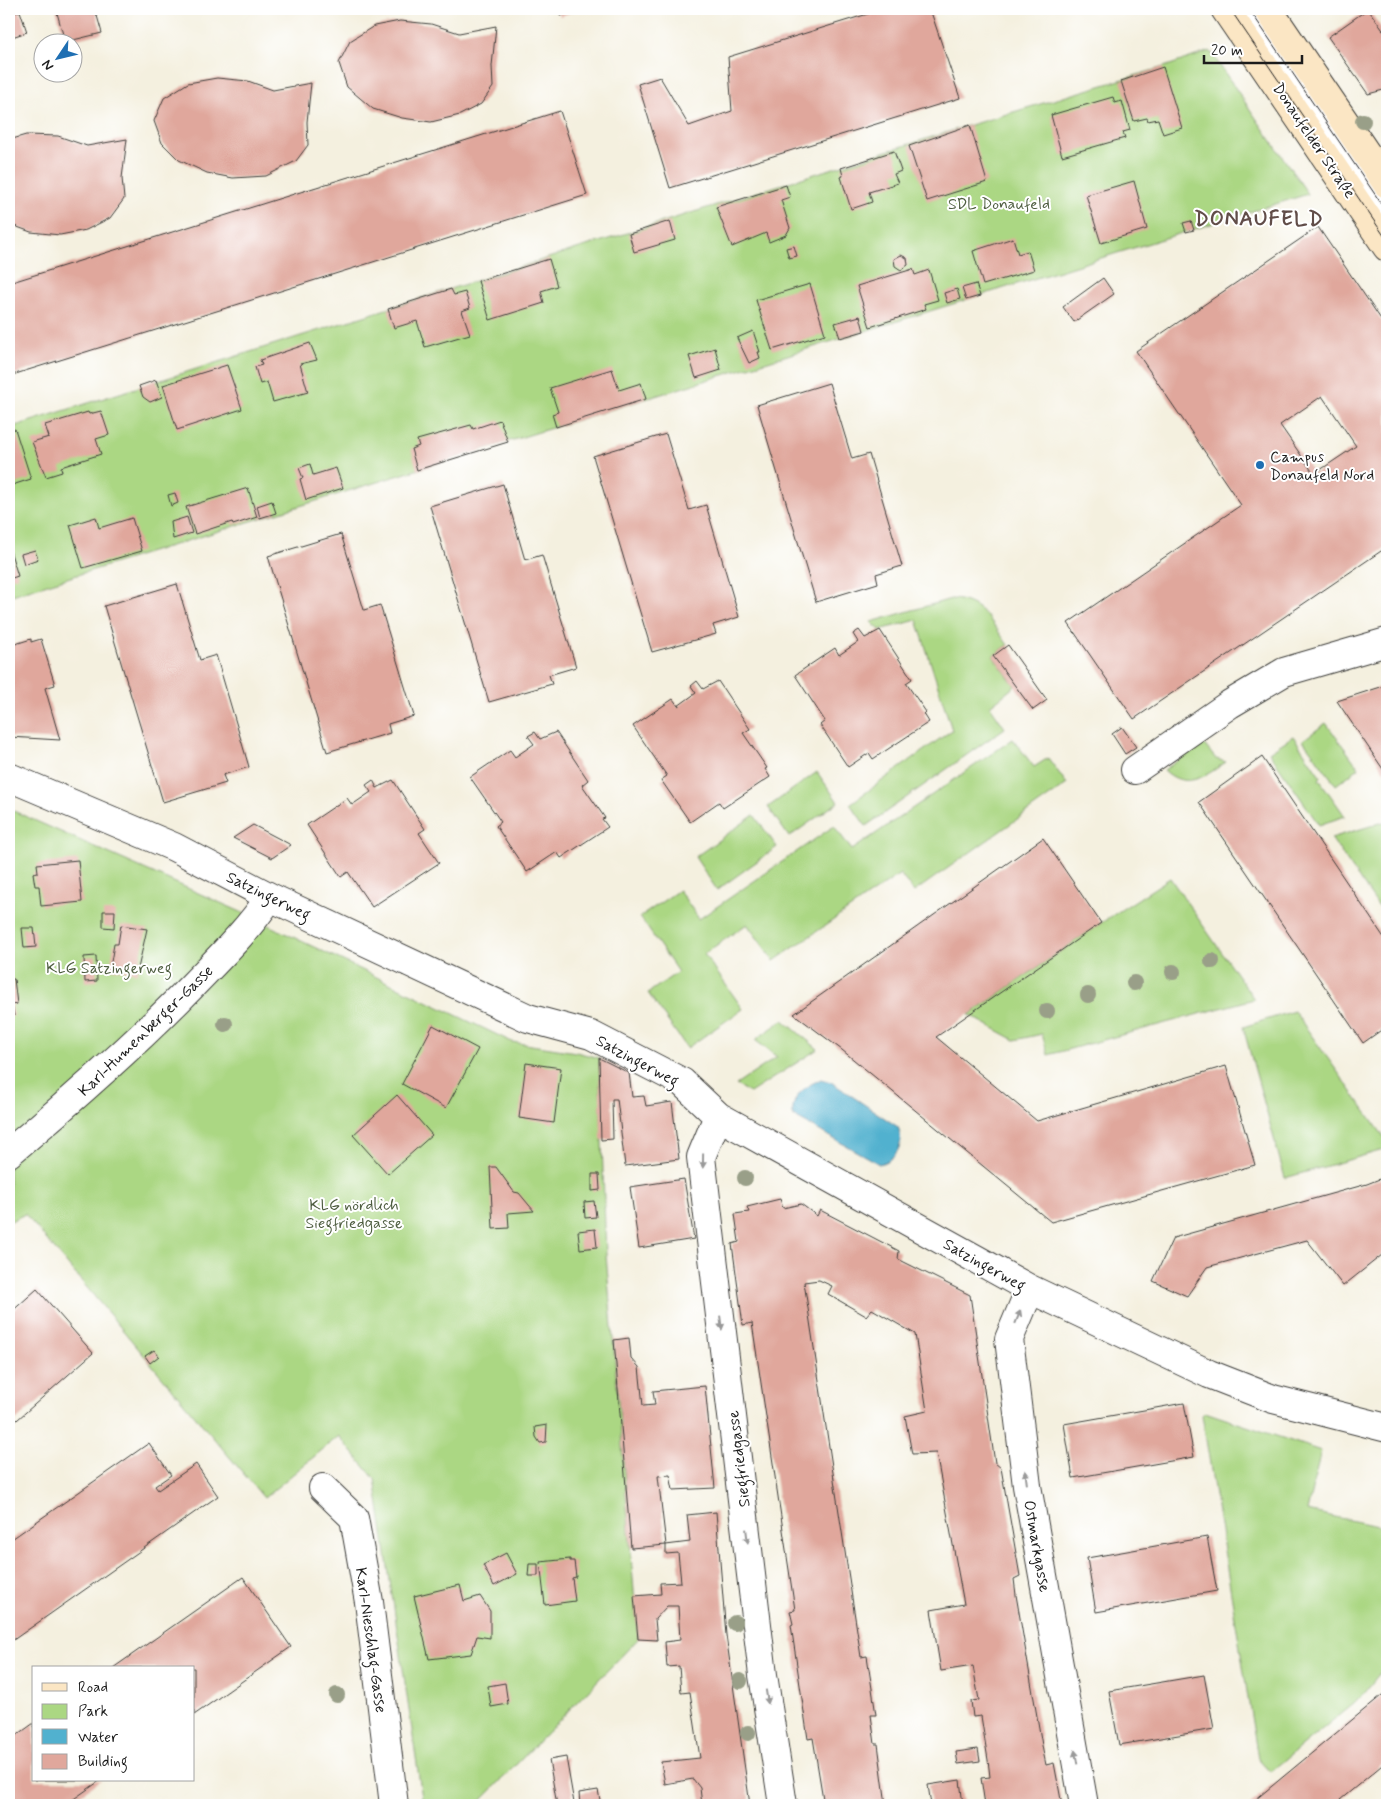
<svg xmlns="http://www.w3.org/2000/svg" width="1396" height="1814" font-family="Mynerve,sans-serif">
<style>
.green{fill:#abd783;stroke:#647a50}
.water{fill:#51b1cf;stroke:#366676}
.building{fill:#e0a79c;fill-rule:evenodd}
.lines{fill:none;stroke-linecap:round;stroke-linejoin:round}
.lane-casing{stroke:#3c3c39;stroke-width:16}
.street-casing{stroke:#3c3c39;stroke-width:30}
.secondary-casing{stroke:#3c3c39;stroke-width:30}
.lane{stroke:#fff;stroke-width:14}
.street{stroke:#fff;stroke-width:28}
.secondary{stroke:#fbe6c4;stroke-width:28}
.tram{stroke:#1c1c1c;stroke-width:1}
.tree{fill:#999f88}
.oneway{fill:#999}
.poi-dot{fill:#1f6fb2;stroke:#fff;stroke-width:2}
.labels{text-anchor:middle;stroke-width:4;stroke-linejoin:round;paint-order:stroke}
.street-label{font-size:16px;fill:#1c1c1c;stroke:#fff}
.park-label{font-size:16px;fill:#4e5d40;stroke:#fff}
.poi-label{font-size:16px;fill:#1c1c1c;stroke:#fff;text-anchor:start}
.district-label{font-size:21px;font-weight:bold;letter-spacing:1px;fill:#614d49;stroke:#fff}
</style>
<rect width="100%" height="100%" fill="#fff"/>
<filter id="ink" filterUnits="userSpaceOnUse"><feTurbulence type="fractalNoise" baseFrequency=".02" numOctaves="2"/><feDisplacementMap in="SourceGraphic" scale="10" xChannelSelector="R" yChannelSelector="G"/><feConvolveMatrix kernelMatrix="1 2 1 2 8 2 1 2 1" color-interpolation-filters="sRGB"/></filter>
<filter id="wash" filterUnits="userSpaceOnUse"><feTurbulence type="fractalNoise" baseFrequency=".0096" numOctaves="4" result="noise"/><feDisplacementMap in="SourceGraphic" scale="20" xChannelSelector="R" yChannelSelector="G"/><feGaussianBlur stdDeviation="1.12" result="paint"/><feColorMatrix in="noise" values="0 0 0 0 0 0 0 0 0 0 0 0 0 0 0 0 0 1.4 0 .05"/><feComposite in="paint" operator="in"/></filter>
<g filter="url(#wash)">
<rect width="100%" height="100%" fill="#f4f0df"/>
<path class="green" d="M1210,51L1308,194L9,596V428L970,125L1167,66Z
M951,599C981,600 992,623 1008,645L993,656L1015,686L990,706L1005,728L866,826L850,804L952,730L917,620L880,630L871,622Z
M1326,723L1359,768L1336,785L1303,740Z
M1293,736L1321,777L1319,779L1345,816L1319,825L1269,752Z
M1013,739L1034,767L1048,758L1067,784L914,892L900,874L774,961L747,924L704,954L743,1009L687,1048L648,993L678,972L640,917L679,890L699,919L834,826L852,850Z
M1203,743L1216,759L1226,762C1206,776 1186,791 1164,770Z
M817,772L838,802L789,837L768,807Z
M9,809L241,912L512,1042L576,1052L599,1058L606,1255L638,1639L477,1805H423L375,1479L339,1436L264,1498L25,1214L9,1222Z
M754,815L777,847L717,890L695,857Z
M1387,821V905L1379,907L1331,838Z
M1170,878L1254,999L1048,1055L1042,1034L1015,1040L969,1015L1101,923Z
M1294,1011L1387,1141V1149L1285,1178L1243,1027Z
M783,1020L818,1049L750,1093L736,1085L777,1057L755,1040Z
M1205,1412L1321,1451L1307,1511L1387,1528V1664L1360,1698L1270,1772L1258,1759L1202,1415Z"/>
<path class="water" d="M821,1079L831,1082L898,1127C905,1144 897,1159 879,1164L793,1116C791,1096 804,1087 821,1079Z"/>
<g id="blocks">
<path class="building" d="M56,9H95L102,33L65,42Z
M558,9H581L560,16Z
M884,9H930L960,98L670,188L638,84L660,77L689,126L732,111L728,57Z
M1368,9L1387,36V89L1368,94L1328,37Z
M20,11L27,32L9,38V15Z
M400,21L431,24L459,33L496,26L492,66L493,87L481,104L460,115L431,122L402,118L373,109L347,87L339,63L350,41L374,26Z
M1163,67L1182,128L1163,134L1158,119L1148,121L1147,118L1134,121L1121,81Z
M217,78L248,81L273,90L311,83L307,122L308,145L296,161L266,176L233,178L207,173L179,160L162,143L154,121L164,98L188,83Z
M1113,97L1115,103L1122,101L1130,130L1123,132L1125,138L1062,156L1051,115Z
M560,111L587,195L9,376V283Z
M970,125L987,182L927,201L909,146Z
M26,135L58,136L87,146L127,139L122,178L124,199L110,218L86,230L60,235L31,232L9,224V140Z
M894,151L901,171L894,174L898,183L869,192L872,202L851,209L841,177L843,176L841,168Z
M1134,181L1147,229L1101,243L1086,195Z
M786,185L790,197L781,200L790,228L786,235L769,242L766,233L732,247L716,207Z
M670,221L675,240L634,252L629,234Z
M1191,221L1194,230L1186,232L1183,223Z
M1318,227L1387,328V547L1134,719L1068,623L1241,505L1136,351ZM1322,396L1356,446L1314,474L1280,425Z
M1013,238L1018,254L1028,251L1034,270L983,285L973,251Z
M794,246L797,256L789,258L786,248Z
M901,255L907,258L908,265L901,270L895,266L894,259Z
M549,259L557,286L541,291L544,303L490,320L478,281Z
M913,269L915,275L929,270L938,300L924,304L926,309L870,327L857,286Z
M1103,278L1114,294L1074,322L1063,307Z
M810,284L825,334L772,350L756,300Z
M976,284L980,296L966,300L962,288Z
M451,289L454,295L465,292L470,308L462,311L470,334L425,347L417,321L394,328L388,309Z
M957,289L960,299L947,303L944,293Z
M860,316L864,331L840,338L835,323Z
M753,331L760,352H758L760,358L749,363L737,338Z
M310,343L317,360L300,364L308,392L273,402L267,382L260,384L255,367L262,365L260,360Z
M715,348L721,370L696,378L689,356Z
M227,365L242,409L177,430L163,385Z
M612,369L619,390L641,383L646,399L556,427L552,414L558,412L550,388Z
M156,380L162,397L150,402L143,397L139,386Z
M829,383L852,459L869,454L902,566L876,574L878,583L816,602L757,405Z
M101,411L109,435L96,439L101,454L61,467L62,472L46,477L32,442L49,437L45,425L88,412L89,414Z
M500,420L508,442L417,470L411,449L419,446L417,440L471,425L473,429Z
M15,429L31,479L9,486V431Z
M666,434L689,510L706,505L739,617L713,625L716,634L652,652L593,456Z
M310,464L313,475L336,468L343,488L306,500L300,479L303,478L299,468Z
M503,484L525,560L542,555L576,667L549,675L552,684L489,702L430,506Z
M248,488L257,517L233,525L232,522L195,534L186,507Z
M175,493L178,503L171,506L168,495Z
M272,501L276,513L260,518L257,506Z
M96,517L99,528L132,518L142,551L83,568L70,525Z
M187,517L192,533L173,539L171,522Z
M341,534L364,610L380,605L414,716L388,724L390,733L327,752L268,556Z
M9,547L18,576L9,579Z
M35,550L38,559L24,564L21,554Z
M177,584L200,660L216,655L249,767L223,775L226,783L163,802L104,606Z
M859,630L865,638L880,630L912,679L906,683L926,712L924,714L929,722L873,759L869,753L848,767L820,725L825,721L795,675L835,648L839,655L858,642L853,634Z
M31,639V642L41,639L55,685L45,688L60,740L9,737V646Z
M1008,645L1047,700L1033,710L993,656Z
M697,681L703,689L718,681L750,729L743,733L767,768L765,769L770,777L723,808L719,802L690,822L661,780L667,776L633,726L673,699L678,706L696,693L691,686Z
M1387,685V775L1337,701Z
M1122,727L1136,747L1125,754L1112,734Z
M535,732L540,739L556,732L588,780L582,785L605,818L602,819L608,827L561,858L557,852L527,872L496,826L501,822L470,777L510,750L515,757L534,744L528,736Z
M1262,757L1387,942V1026L1363,1043L1199,802Z
M373,780L377,788L393,780L425,829L419,833L439,863L372,907L348,872L341,877L307,825L347,798L352,805L371,792L366,785Z
M253,825L291,845L272,858L233,838Z
M1043,838L1101,923L936,1037L1037,1121L1226,1066L1255,1165L1051,1222L842,1050L794,1014Z
M78,860L82,902L41,906L39,886H35L33,873L38,872L37,864Z
M103,911H115L114,928L103,927Z
M121,925L147,929L137,973L110,968L114,944H118Z
M22,928H34L36,947L24,948Z
M96,956L97,981L85,982L84,957Z
M9,979H14L17,1004L12,1005L14,1016L9,1017Z
M433,1025L478,1049L446,1108L402,1084Z
M599,1058L629,1073L632,1097L644,1096L646,1106L672,1102L679,1159L625,1166L617,1099H612L613,1139L601,1140Z
M526,1063L561,1068L554,1123L519,1118Z
M397,1095L432,1135L388,1174L353,1135Z
M490,1167H496L514,1192L519,1193L534,1211L508,1213L509,1228L493,1229Z
M592,1174H599L600,1190L592,1191Z
M1387,1176V1251L1343,1286L1307,1240L1207,1267L1187,1296L1153,1281L1173,1238L1367,1184Z
M684,1179L694,1239L639,1248L630,1187Z
M780,1199L783,1208L801,1204L817,1216L820,1210L899,1251L898,1259L970,1295L995,1463L1001,1468L1020,1576L1014,1579L1016,1595L1043,1751L1046,1765L1054,1763L1062,1805H985L981,1778L990,1777L988,1760L981,1716L973,1717L971,1701L979,1700L973,1666L941,1671L931,1610L964,1604L936,1453L912,1454L905,1416L927,1411L915,1334L872,1309L866,1316L828,1294L832,1286L819,1280L804,1282L861,1657L867,1656L876,1715H871L875,1744H878L886,1805H824L813,1738L808,1739L791,1625L793,1624L790,1611L795,1610L752,1323L743,1325L732,1244L739,1242L735,1214L749,1212L747,1207Z
M594,1201L596,1217L585,1218L584,1202Z
M595,1229L597,1247L580,1249L578,1231Z
M37,1289L93,1353L9,1427V1314Z
M629,1338L631,1358L639,1367L643,1406L655,1405L653,1391L705,1386L715,1488L673,1490L670,1475L658,1476L666,1545L690,1542L687,1515L716,1512L726,1635L750,1805H702L700,1788L693,1779L665,1784L661,1762L700,1758L690,1692L681,1693L679,1666L667,1667L665,1642L680,1640L678,1606H667L655,1619L657,1640L638,1639L634,1596L661,1594L660,1583L681,1582L678,1553L666,1554V1545L631,1548L614,1340Z
M154,1350L159,1356L150,1363L145,1356Z
M1184,1403L1194,1457L1073,1478L1064,1424Z
M547,1425L546,1442L540,1443L536,1437L535,1427Z
M149,1443L171,1475L155,1486L158,1490L196,1464L218,1496L9,1643V1541Z
M1207,1537L1217,1591L1096,1612L1087,1558Z
M506,1553L517,1574L494,1586L483,1565Z
M570,1559V1561H574L576,1577L572,1578L575,1601L545,1605L540,1562Z
M529,1564H538V1576H528Z
M243,1577L291,1647L194,1715V1668H113Z
M460,1585L464,1601L480,1596L490,1611V1638L477,1636L471,1654L429,1659L414,1596Z
M1204,1675L1214,1729L1119,1745L1109,1691Z
M505,1683L508,1704L491,1707L488,1686Z
M1387,1691V1761L1334,1805H1249Z
M34,1723V1780H101L65,1805H9V1741Z
M978,1749L980,1761L958,1764L956,1752Z
M566,1757L574,1803L557,1805L549,1760Z
M960,1780L963,1805H931L928,1785Z
M598,1790L601,1805H580L579,1793Z"/>
</g>
</g>
<g filter="url(#ink)">
<use href="#blocks" fill-opacity="0" stroke="#3c3c39" stroke-width="1"/>
<g class="lines">
<g class="lane-casing">
<path id="lane" d="M1249,9L1387,212"/>
</g>
<g class="street-casing">
<path id="street" d="M1135,770L1230,704L1284,672L1387,642
M9,777L174,847L270,897L528,1018L591,1035L682,1082L718,1116L1030,1289L1209,1374L1273,1399L1387,1428
M718,1116L701,1157L763,1675L783,1805
M9,1153C72,1100 135,1045 192,986C220,957 248,930 270,897
M1030,1289L1009,1339L1027,1486L1084,1805
M323,1488L354,1518L369,1602L394,1805"/>
</g>
<g class="secondary-casing">
<path id="secondary" d="M1225,9L1387,247
M1268,9L1387,184"/>
</g>
<use href="#lane" class="lane"/>
<use href="#street" class="street"/>
<use href="#secondary" class="secondary"/>
<path class="tram" d="M1230,9L1387,240
M1249,9L1387,212"/>
</g>
<g class="tree">
<circle cx="1363" cy="121" r="8"/>
<circle cx="1212" cy="961" r="8"/>
<circle cx="1173" cy="972" r="8"/>
<circle cx="1134" cy="983" r="8"/>
<circle cx="1088" cy="995" r="8"/>
<circle cx="1047" cy="1011" r="8"/>
<circle cx="225" cy="1024" r="8"/>
<circle cx="745" cy="1178" r="8"/>
<circle cx="735" cy="1623" r="8"/>
<circle cx="740" cy="1681" r="8"/>
<circle cx="337" cy="1695" r="8"/>
<circle cx="748" cy="1733" r="8"/>
</g>
<defs><path id="oneway-solid" d="M-6-.8H1V-3.2L6.5 0L1 3.2V.8H-6Z" transform="scale(1.25)"/></defs>
<g class="oneway">
<use href="#oneway-solid" transform="translate(703 1161) rotate(91)"/>
<use href="#oneway-solid" transform="translate(1018 1317) rotate(-68)"/>
<use href="#oneway-solid" transform="translate(721 1323) rotate(83)"/>
<use href="#oneway-solid" transform="translate(1026 1477) rotate(-97)"/>
<use href="#oneway-solid" transform="translate(747 1536) rotate(83)"/>
<use href="#oneway-solid" transform="translate(767 1697) rotate(81)"/>
<use href="#oneway-solid" transform="translate(1076 1757) rotate(-100)"/>
</g>
</g>
<circle class="poi-dot" cx="1260" cy="465" r="5"/>
<g class="labels">
<g class="street-label">
<text transform="translate(1315 140) rotate(56)" y="6">Donaufelder Straße</text>
<text transform="translate(269 895) rotate(26)" y="6">Satzingerweg</text>
<text transform="translate(145 1030) rotate(-44)" y="6">Karl-Humenberger-Gasse</text>
<text transform="translate(638 1060) rotate(28)" y="6">Satzingerweg</text>
<text transform="translate(985 1264) rotate(29)" y="6">Satzingerweg</text>
<text transform="translate(738 1459) rotate(-97)" y="6">Siegfriedgasse</text>
<text transform="translate(1038 1546) rotate(80)" y="6">Ostmarkgasse</text>
<text transform="translate(372 1640) rotate(82)" y="6">Karl-Nieschlag-Gasse</text>
</g>
<g class="park-label">
<text x="999" y="209">SDL Donaufeld</text>
<text x="109" y="973">KLG Satzingerweg</text>
<text x="354" y="1210">KLG nördlich<tspan x="354" dy="18">Siegfriedgasse</tspan></text>
</g>
<g class="poi-label">
<text x="1270" y="462">Campus<tspan x="1270" dy="18">Donaufeld Nord</tspan></text>
</g>
<g class="district-label">
<text x="1259" y="225">DONAUFELD</text>
</g>
</g>
<rect width="1396" height="1814" fill="none" stroke="#fff" stroke-width="30"/>
<rect x="32" y="1666" width="162" height="115" fill="#ffffff" stroke="#a4a4a4"/>
<rect x="42" y="1683" width="25" height="8" fill="#fbe6c4" stroke="#a4a4a4"/>
<text x="78" y="1692" font-size="15" fill="#1c1c1c">Road</text>
<rect x="42" y="1704" width="25" height="15" fill="#abd783" stroke="#a4a4a4"/>
<text x="78" y="1716" font-size="15" fill="#1c1c1c">Park</text>
<rect x="42" y="1729" width="25" height="15" fill="#51b1cf" stroke="#a4a4a4"/>
<text x="78" y="1742" font-size="15" fill="#1c1c1c">Water</text>
<rect x="42" y="1754" width="25" height="15" fill="#e0a79c" stroke="#a4a4a4"/>
<text x="78" y="1766" font-size="15" fill="#1c1c1c">Building</text>
<g transform="translate(58 58) rotate(235)"><circle r="24" fill="#ffffff" stroke="#a4a4a4"/>
<path d="M0-4L9 19L0 12L-9 19Z" fill="#1f6fb2"/>
<text y="-8" font-size="14" font-weight="bold" text-anchor="middle" fill="#1c1c1c">N</text>
</g>
<path d="M1204 55v8h98v-8" fill="none" stroke="#1c1c1c" stroke-width="2.5"/>
<text x="1211" y="55" font-size="15" fill="#1c1c1c" stroke="#ffffff" stroke-width="4" paint-order="stroke">20 m</text>
</svg>
